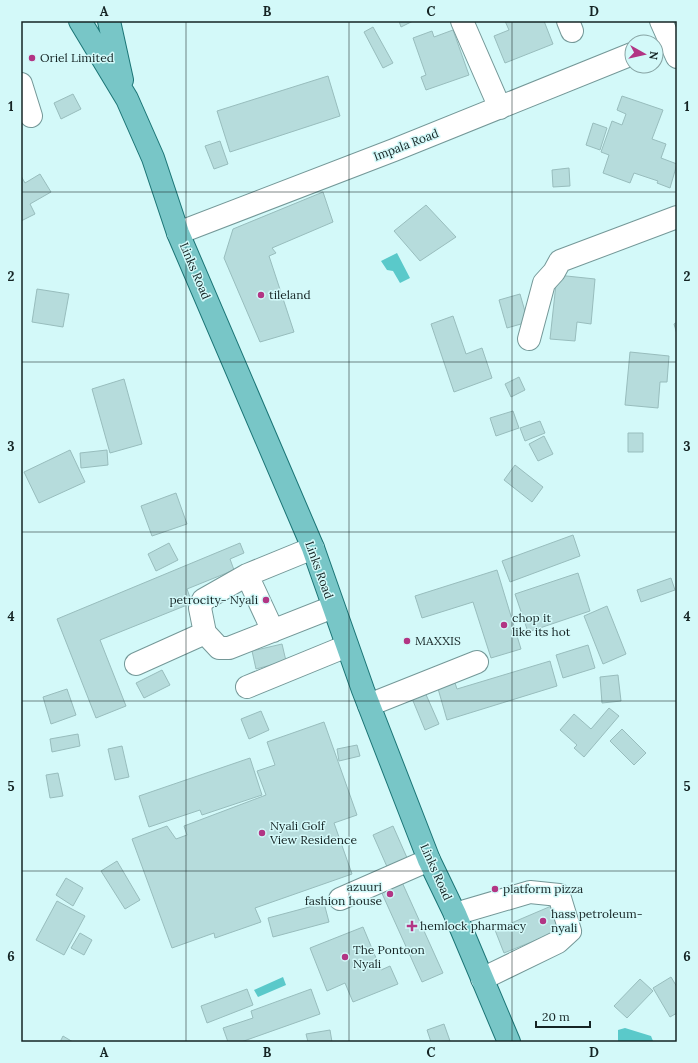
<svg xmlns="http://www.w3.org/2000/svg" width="698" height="1063" font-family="Lora,serif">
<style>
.water{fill:#5ac9ca}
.building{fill:#b6dcdc;stroke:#98bdbd}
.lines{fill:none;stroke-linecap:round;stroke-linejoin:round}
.minor-casing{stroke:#749898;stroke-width:24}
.major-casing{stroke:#1b7576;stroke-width:24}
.minor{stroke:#fff;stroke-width:22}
.major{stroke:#78c6c7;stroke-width:22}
.grid{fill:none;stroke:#152424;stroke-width:1;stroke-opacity:0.55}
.poi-dot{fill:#b23584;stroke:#d3f9f9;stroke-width:1.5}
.labels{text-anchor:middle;stroke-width:3;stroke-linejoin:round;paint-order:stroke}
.poi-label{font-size:12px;fill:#152424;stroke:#d3f9f9;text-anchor:start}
.street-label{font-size:12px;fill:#152424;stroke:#d3f9f9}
.neatline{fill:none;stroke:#152424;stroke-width:1.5}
.grid-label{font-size:13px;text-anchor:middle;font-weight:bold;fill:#152424}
</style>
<rect width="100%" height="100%" fill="#d3f9f9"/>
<path class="water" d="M397,253L410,278L400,283L393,271L387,270L381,261Z
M283,977L286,985L258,997L254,990Z
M625,1028L651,1036L653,1041L618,1042V1030Z"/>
<path class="building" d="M399,21H413L401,27Z
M505,21H544L553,44L505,63L494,36L509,30Z
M373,27L393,63L383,68L364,32Z
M453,30L469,75L426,90L421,77L426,75L413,38L432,31L434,37Z
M328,76L340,116L230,152L217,111Z
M73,94L81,109L61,119L54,103Z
M622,96L663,110L652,139L666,144L661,158L677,164L670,188L657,183L658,181L634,173L630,183L603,173L609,155L601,152L612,121L622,125L626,114L617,110Z
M593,123L607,128L600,150L586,145Z
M220,141L228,164L214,169L205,146Z
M569,168L570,186L553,187L552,170Z
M40,174L51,192L30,204L35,214L21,221V176L25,183Z
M323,192L333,222L272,248L276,253L269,256L294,332L260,342L224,258L233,229Z
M426,205L456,237L420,261L394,231Z
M557,275L595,279L591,324L577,322L575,341L550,339Z
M37,289L69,294L63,327L32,322Z
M520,294L528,322L507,328L499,300Z
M453,316L466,354L482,348L492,378L454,392L431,324Z
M677,322V334L674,324Z
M630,352L669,356L667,382H660L658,408L625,405Z
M519,377L525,390L511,397L505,384Z
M124,379L142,444L110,453L92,389Z
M513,411L519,428L496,436L490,418Z
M540,421L545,433L525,441L520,428Z
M628,433H643V452H628Z
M544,436L553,454L538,461L529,444Z
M70,450L85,482L39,503L24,472Z
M107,450L108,465L81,468L80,453Z
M515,465L543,487L532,502L504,480Z
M176,493L187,524L152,536L141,506Z
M573,535L580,556L510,582L502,561Z
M169,543L178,560L156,571L148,554Z
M240,543L244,553L230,559L234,570L187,589L192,603L100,640L126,706L96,718L57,619Z
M497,570L521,649L491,658L473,602L422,618L415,596Z
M578,573L590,611L528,632L515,594Z
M671,578L675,590L641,602L637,590Z
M607,606L626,654L603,664L584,616Z
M282,644L286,661L256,669L252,651Z
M588,645L595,668L563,678L556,655Z
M550,661L557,686L447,720L437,685L454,680L457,689Z
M162,670L170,685L144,698L136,683Z
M618,675L621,701L602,703L600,677Z
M67,689L76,715L51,724L43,697Z
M424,690L439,724L425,730L411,696Z
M609,708L619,716L584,757L574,748L577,745L560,730L574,714L591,729Z
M261,711L269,730L249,739L241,719Z
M324,722L357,815L334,823L352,874L255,908L261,922L215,938L214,933L172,948L132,839L167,826L176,839L187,835L184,826L266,795L257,771L275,765L267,742Z
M622,729L646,753L634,765L610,741Z
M78,734L80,746L52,752L50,739Z
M357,745L360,756L339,761L337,749Z
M122,746L129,777L115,780L108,749Z
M250,758L262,795L202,815L200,810L149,827L139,796Z
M58,773L63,796L50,798L46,775Z
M393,826L408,860L388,869L373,835Z
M117,861L140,900L125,909L101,871Z
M66,878L83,888L73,906L56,895Z
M401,880L443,973L422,982L380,889Z
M57,901L85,916L64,955L36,940Z
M324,903L329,922L273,937L268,918Z
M556,904L566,928L504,953L495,930Z
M363,927L381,970L390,966L398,984L353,1002L345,983L327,991L310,948Z
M80,933L92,940L84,955L71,948Z
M671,977L677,987V1013L670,1017L653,988Z
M640,979L653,991L627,1018L614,1006Z
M247,989L253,1005L207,1023L201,1006Z
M311,989L320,1014L241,1042H228L223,1028L253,1018L251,1011Z
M444,1024L450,1041L431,1042L427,1030Z
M330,1030L332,1042H308L306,1034Z
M63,1036L73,1042H60Z"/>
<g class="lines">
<g class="minor-casing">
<path id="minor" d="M462,21L500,108
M568,21L572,31
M661,21L677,57
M21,84L31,116
M178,233L394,150L632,54
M529,339L544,283L554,272L560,261L677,217
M273,631L247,575L313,548
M205,633L200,608L203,600L247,575
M136,664L205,633L219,648H229L333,607
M247,687L347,646
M369,705L477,662
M340,899L429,860
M455,914L530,892L559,895L570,931L558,942L482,979"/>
</g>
<g class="major-casing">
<path id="major" d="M80,21L127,99L153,158L178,233L313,548L363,690L429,860L455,914L509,1042
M109,21L122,80"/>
</g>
<use href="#minor" class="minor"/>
<use href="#major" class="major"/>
</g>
<path class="grid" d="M186,21V1042M349,21V1042M512,21V1042M21,192H677M21,362H677M21,532H677M21,701H677M21,871H677"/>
<g class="poi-dot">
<circle cx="32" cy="58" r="4"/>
<circle cx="261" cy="295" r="4"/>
<circle cx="266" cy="600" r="4"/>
<circle cx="504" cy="625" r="4"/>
<circle cx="407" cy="641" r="4"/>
<circle cx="262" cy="833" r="4"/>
<circle cx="495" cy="889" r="4"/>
<circle cx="390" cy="894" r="4"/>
<circle cx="543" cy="921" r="4"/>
<path d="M410 920h4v4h4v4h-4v4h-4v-4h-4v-4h4z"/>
<circle cx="345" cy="957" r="4"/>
</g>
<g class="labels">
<g class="poi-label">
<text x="40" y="62">Oriel Limited</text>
<text x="269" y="299">tileland</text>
<text x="258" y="604" text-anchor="end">petrocity- Nyali</text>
<text x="512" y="622">chop it<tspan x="512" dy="14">like its hot</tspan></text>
<text x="415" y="645">MAXXIS</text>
<text x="270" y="830">Nyali Golf<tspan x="270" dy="14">View Residence</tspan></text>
<text x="382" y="891" text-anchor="end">azuuri<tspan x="382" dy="14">fashion house</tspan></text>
<text x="503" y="893">platform pizza</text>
<text x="551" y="918">hass petroleum-<tspan x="551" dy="14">nyali</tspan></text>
<text x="420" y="930">hemlock pharmacy</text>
<text x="353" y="954">The Pontoon<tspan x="353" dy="14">Nyali</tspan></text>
</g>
<g class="street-label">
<text transform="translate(406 145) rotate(-21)" y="4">Impala Road</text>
<text transform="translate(195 271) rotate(67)" y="4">Links Road</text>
<text transform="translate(319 570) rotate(70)" y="4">Links Road</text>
<text transform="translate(436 872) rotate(66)" y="4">Links Road</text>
</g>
</g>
<rect width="698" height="1063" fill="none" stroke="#d3f9f9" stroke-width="44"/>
<g transform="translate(644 54) rotate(98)"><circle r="19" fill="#d3f9f9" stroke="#87a4a4"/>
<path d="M0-3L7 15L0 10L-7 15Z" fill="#b23584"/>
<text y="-6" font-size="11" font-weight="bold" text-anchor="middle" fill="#152424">N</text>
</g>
<path d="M536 1021v6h54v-6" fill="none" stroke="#152424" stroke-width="2"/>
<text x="542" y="1021" font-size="12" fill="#152424" stroke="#d3f9f9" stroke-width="3" paint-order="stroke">20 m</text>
<rect x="22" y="22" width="654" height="1019" class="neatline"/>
<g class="grid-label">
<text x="104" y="16">A</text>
<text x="267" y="16">B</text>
<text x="431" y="16">C</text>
<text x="594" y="16">D</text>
<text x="11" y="111">1</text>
<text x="687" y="111">1</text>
<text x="11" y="281">2</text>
<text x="687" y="281">2</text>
<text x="11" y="451">3</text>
<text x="687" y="451">3</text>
<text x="11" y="621">4</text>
<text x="687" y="621">4</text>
<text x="11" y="791">5</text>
<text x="687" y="791">5</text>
<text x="11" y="961">6</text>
<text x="687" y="961">6</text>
<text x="104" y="1057">A</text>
<text x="267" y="1057">B</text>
<text x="431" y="1057">C</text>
<text x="594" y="1057">D</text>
</g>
</svg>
